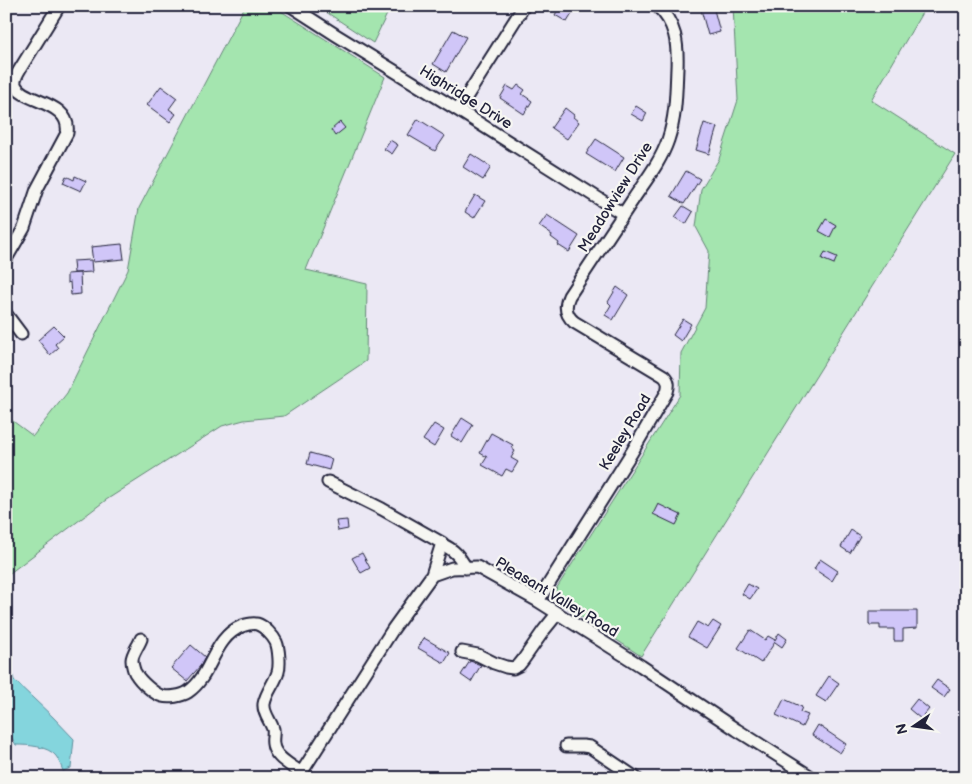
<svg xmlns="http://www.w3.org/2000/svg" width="972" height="784" font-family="'Balsamiq Sans',sans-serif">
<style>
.green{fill:#a4e5af;stroke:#638475}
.water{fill:#84d5dd;stroke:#5d8d9c}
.building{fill:#d0c6f8;stroke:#22223b}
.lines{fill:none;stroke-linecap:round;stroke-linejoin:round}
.minor-casing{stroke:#22223b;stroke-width:15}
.minor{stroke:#f6f6f2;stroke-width:11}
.labels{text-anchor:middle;stroke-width:4.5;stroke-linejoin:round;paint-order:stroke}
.street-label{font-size:15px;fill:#22223b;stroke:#f6f6f2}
</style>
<rect width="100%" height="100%" fill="#ebe8f4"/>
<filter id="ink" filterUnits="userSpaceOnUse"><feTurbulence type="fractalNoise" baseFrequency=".02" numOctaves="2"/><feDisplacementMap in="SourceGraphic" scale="10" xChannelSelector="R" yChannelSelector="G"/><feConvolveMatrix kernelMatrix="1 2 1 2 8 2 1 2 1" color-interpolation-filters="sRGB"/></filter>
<g filter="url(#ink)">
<path class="green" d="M245,6H273L385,77L306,270L367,284L366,361L284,416L244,420L222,426L106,500L6,576V416L33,436L67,393L128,270L139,208Z
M317,6H391L373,43Z
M733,6H926L871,100L955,154L641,656L551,597L680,395L681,353L705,308L709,251L696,227L701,189L719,159L738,100Z"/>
<path class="water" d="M6,651L14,680L53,717L74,739L71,768L63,771C61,766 59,760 56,756C48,746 28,745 16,745L6,728Z"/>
<path class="building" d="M560,6H577L567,22L555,15Z
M700,6H713L720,32L708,35Z
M453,30L466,37L446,72L433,64Z
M518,85L525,90L522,94L532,101L524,114L500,98L507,86L514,90Z
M161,86L177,98L169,109L176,114L170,122L147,105Z
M636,106L647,113L643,121L631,114Z
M565,108L574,115L573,117L579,122L567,139L551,128Z
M418,119L445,136L435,151L408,135Z
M340,122L345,128L335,136L331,130Z
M704,123L717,127L709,154L696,150Z
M596,139L624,157L615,172L586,154Z
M390,140L398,145L392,154L384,149Z
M471,154L491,167L483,180L463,167Z
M686,171L700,179L684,204L671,196Z
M66,176L74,180L75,176L86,181L81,191L63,183Z
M475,195L485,201L474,218L465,212Z
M683,206L693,212L686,224L675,217Z
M547,215L579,236L569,252L558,245L559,243L551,237L552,235L539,226Z
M826,219L836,225L830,237L819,231Z
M122,244L124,259L93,262L91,247Z
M825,252L837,257L834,264L822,259Z
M91,260L92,272L74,273L73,261Z
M80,273L81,294L71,295L70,282L67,283V274Z
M617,287L628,295L613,320L605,315L611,305L608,302Z
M683,319L691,324L681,341L673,335Z
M54,326L64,336L55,344L58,348L50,355L38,340Z
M462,418L473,425L462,443L451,436Z
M434,424L444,430L434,447L423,440Z
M491,433L513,445L511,448L515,451L511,458L518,462L512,472L506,469L502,476L482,465L487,457L480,453Z
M310,453L332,459L329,470L307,464Z
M658,504L681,515L676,525L653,514Z
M347,520L348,529L338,531L336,521Z
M851,530L860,536L850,553L841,547Z
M362,553L370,568L361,573L352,558Z
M820,559L838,571L832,581L814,569Z
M748,584L757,589L750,599L742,594Z
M869,611H917V628L903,629V641H894V629H880V625H869Z
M713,621L721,626L707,648L688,637L697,622L708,628Z
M750,630L765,640L768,636L775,640L779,633L787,639L782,647L775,642L761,663L738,648Z
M424,638L450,653L444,663L418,648Z
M191,645L205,657L201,665L187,681L171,668Z
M470,661L481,665L471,682L461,675Z
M829,676L839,683L826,702L816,696Z
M937,680L950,689L944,697L931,688Z
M784,699L802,707L800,712L808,715L802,727L776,715Z
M917,699L929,709L921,719L909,709Z
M818,725L846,744L840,753L812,735Z"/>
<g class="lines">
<g class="minor-casing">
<path id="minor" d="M291,6L336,35L458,110L623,214
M458,110L524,6
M6,259L24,228L37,189L67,133C72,100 20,103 15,84C14,79 17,74 20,69L59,6
M6,314L21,334
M328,482L382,509L442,543L432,575
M441,544C455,550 459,556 466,568
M538,601L632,452L667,392C669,385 669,381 664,376L574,322C566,315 564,307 569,296C590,264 612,231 634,198C646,180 661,161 668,140C676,116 676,93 677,68C678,44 676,23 657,6
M141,639C139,645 132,654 132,660C132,664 134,672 136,674C140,681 154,694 162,696C169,698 182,696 188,692C213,675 212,638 242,626C245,625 253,623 257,624C264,626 273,636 276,642C279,649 280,666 278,672C275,683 266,692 264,704C263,713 270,720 273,729C274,734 272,738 273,744C274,757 291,765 301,773
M462,652L478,655L494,663L506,667L513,668L519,665L523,660L544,630L557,614
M566,746H583L590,747L636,778
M298,778L393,629L432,575L452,568L477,567L538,601L641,666L737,730L813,778"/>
</g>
<use href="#minor" class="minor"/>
</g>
</g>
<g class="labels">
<g class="street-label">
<text transform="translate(466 97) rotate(32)" y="5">Highridge Drive</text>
<text transform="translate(615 197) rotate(-58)" y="5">Meadowview Drive</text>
<text transform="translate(625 432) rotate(-59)" y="5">Keeley Road</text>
<text transform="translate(557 597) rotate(31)" y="5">Pleasant Valley Road</text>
</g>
</g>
<rect width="972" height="784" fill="none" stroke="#f6f6f2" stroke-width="25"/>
<rect x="12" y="12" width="947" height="759" fill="none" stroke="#22223b" stroke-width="2" filter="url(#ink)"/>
<g transform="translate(914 726) rotate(257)" stroke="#f6f6f2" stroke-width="4" paint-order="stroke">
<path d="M0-4L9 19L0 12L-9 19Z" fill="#22223b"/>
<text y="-8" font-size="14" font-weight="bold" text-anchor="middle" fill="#22223b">N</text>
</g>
</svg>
